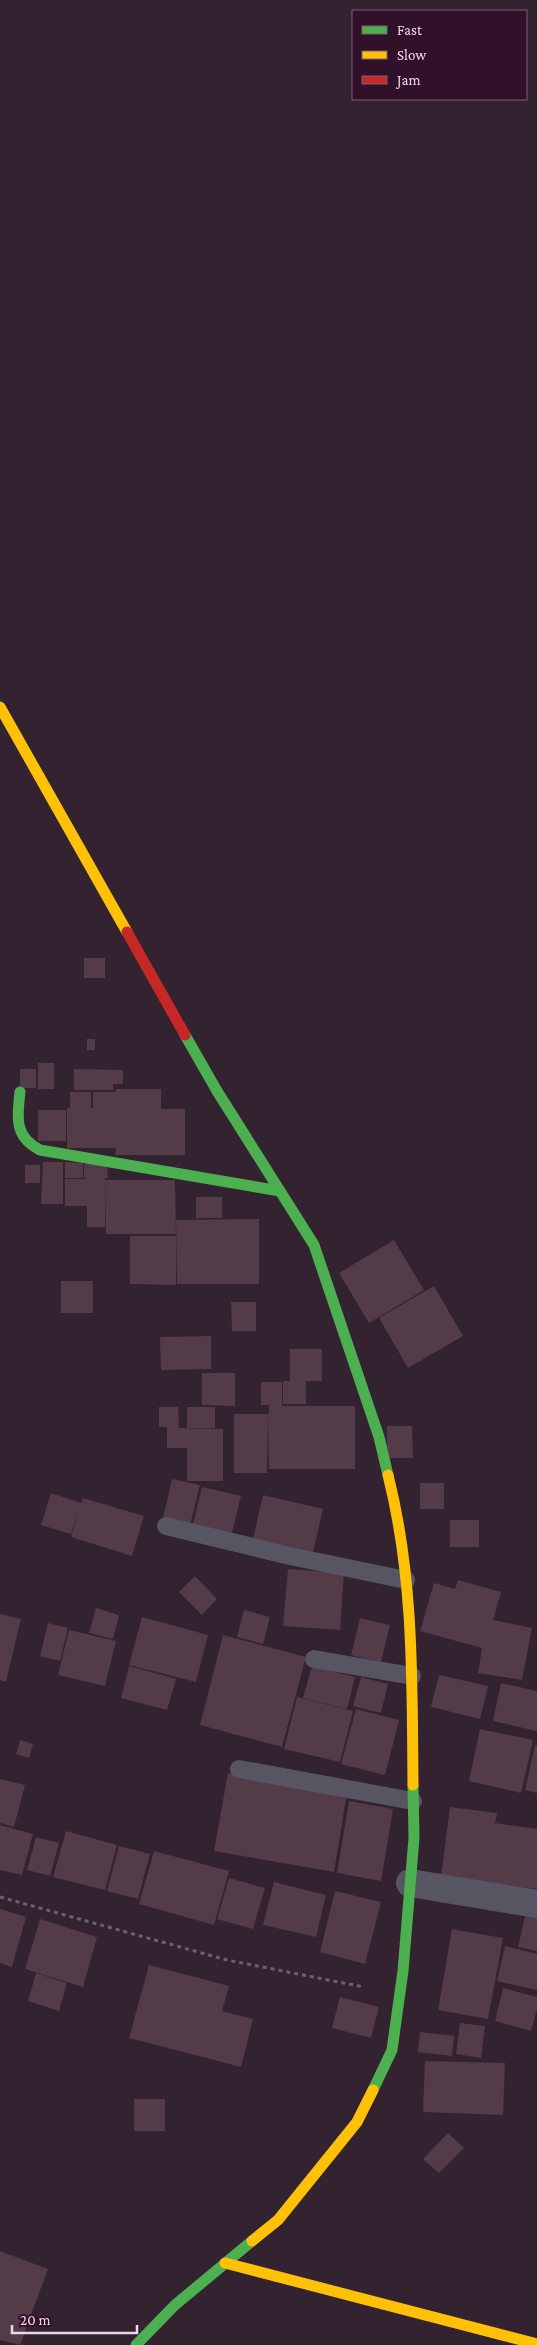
<svg xmlns="http://www.w3.org/2000/svg" width="537" height="2345" font-family="'Crimson Pro',serif">
<style>
.building{fill:#533b48}
.lines{fill:none;stroke-linecap:round;stroke-linejoin:round}
.path{stroke:#67636c;stroke-width:3;stroke-dasharray:4 4;stroke-linecap:butt}
.lane{stroke:#565561;stroke-width:18}
.street{stroke:#565561;stroke-width:28}
.fast{stroke:#4caf50;stroke-width:11}
.slow{stroke:#ffc107;stroke-width:11}
.jam{stroke:#c62828;stroke-width:11}
</style>
<rect width="100%" height="100%" fill="#33222f"/>
<path class="building" d="M84,958H105V978H84Z
M87,1039H95V1050H87Z
M38,1063H54V1089H38Z
M20,1069H36V1088H20Z
M74,1069L123,1070V1084H113V1090H74Z
M116,1089H161V1109H185V1155H115L116,1148H67V1108H70V1092H91V1108H93V1092H116Z
M38,1110H66V1141H38Z
M43,1162H63V1204H41Z
M65,1162L83,1163V1178H65Z
M84,1164H107L108,1178H105V1227H87V1206H65V1179H87L84,1178Z
M25,1165H40V1183H25Z
M105,1180H175L176,1234H106Z
M196,1197H222V1218H196Z
M259,1219V1284H177L176,1220Z
M130,1236H176V1285L130,1284Z
M394,1240L424,1290L369,1323L339,1273Z
M61,1281H93V1313H61Z
M434,1286L463,1336L408,1368L379,1318Z
M231,1302H256V1331H232Z
M211,1336V1369L161,1370L160,1337Z
M290,1349H322V1381H306V1404H283V1381H290Z
M202,1373H235V1406L202,1405Z
M261,1382H282V1406H355V1469H269L268,1416L267,1473H234V1414H269V1405H261Z
M159,1407H178L179,1428L223,1429V1481H187V1448H167V1427H159Z
M187,1407H215V1428H187Z
M387,1426H412L413,1458H387Z
M172,1479L200,1485L190,1525L163,1518Z
M420,1483H444V1509H420Z
M202,1487L241,1496L232,1533L193,1524Z
M51,1493L81,1503L83,1498L144,1516L132,1556L71,1537L78,1513L71,1534L41,1525Z
M263,1495L323,1509L313,1552L253,1539Z
M450,1520H479V1547H450Z
M288,1569L344,1573L340,1630L283,1626Z
M195,1576L217,1599L202,1615L179,1592Z
M458,1580L501,1592L493,1620L532,1628L522,1680L478,1673L482,1648L420,1631L434,1583L455,1589Z
M96,1608L119,1615L113,1639L89,1633Z
M244,1610L270,1617L263,1644L237,1637Z
M0,1614L21,1619L6,1682L0,1680Z
M142,1617L208,1635L196,1682L129,1665Z
M360,1618L390,1625L381,1662L351,1655Z
M48,1623L68,1628L60,1661L40,1656Z
M69,1630L116,1641L105,1686L58,1675Z
M223,1635L306,1657L282,1747L200,1725Z
M129,1666L176,1679L167,1710L121,1698Z
M312,1666L355,1677L347,1709L303,1698Z
M439,1675L488,1686L480,1719L431,1707Z
M361,1677L388,1684L381,1713L353,1706Z
M501,1683L537,1691V1731L493,1721Z
M297,1697L353,1711L340,1762L284,1749Z
M356,1709L399,1720L385,1775L341,1764Z
M480,1729L533,1740L521,1793L469,1781Z
M20,1740L33,1744L29,1758L16,1754Z
M535,1745L537,1746V1793L525,1790Z
M228,1773L347,1793L334,1872L214,1851Z
M0,1779L25,1785L14,1827L0,1823Z
M349,1801L393,1809L381,1881L337,1873Z
M450,1807L497,1813L495,1823L537,1829V1889L441,1877Z
M0,1825L33,1834L22,1875L0,1870Z
M66,1831L117,1845L105,1890L53,1877Z
M36,1837L59,1843L50,1876L27,1870Z
M119,1846L150,1854L138,1899L107,1891Z
M154,1851L229,1871L214,1925L139,1904Z
M229,1878L265,1888L253,1929L217,1919Z
M274,1882L326,1895L316,1937L263,1925Z
M335,1891L381,1902L365,1964L320,1952Z
M527,1908L537,1911V1951L518,1947Z
M0,1909L26,1917L12,1967L0,1963Z
M40,1919L97,1937L83,1987L25,1969Z
M452,1929L503,1938L488,2019L438,2010Z
M505,1946L537,1954V1990L497,1981Z
M149,1965L229,1986L222,2011L253,2019L241,2067L129,2038Z
M36,1973L67,1983L59,2011L28,2001Z
M503,1988L537,1997V2009L531,2031L495,2021Z
M340,1997L379,2007L371,2038L332,2028Z
M460,2023L485,2026L481,2058L456,2054Z
M420,2032L454,2036L452,2056L418,2052Z
M425,2061L505,2063L503,2115L423,2112Z
M134,2099H165V2131H134Z
M448,2133L464,2148L439,2173L423,2159Z
M0,2251L48,2269L20,2345L0,2340Z"/>
<g class="lines">
<path class="path" d="M0,1897L227,1960L364,1987"/>
<path class="lane" d="M166,1526L290,1556L406,1580
M314,1659L412,1676
M239,1769L413,1801"/>
<path class="street" d="M410,1883L537,1904"/>
<path class="fast" d="M185,1035L217,1091L314,1245L379,1437L388,1475
M20,1092C17,1117 14,1137 40,1150L280,1191
M373,2090L392,2050L403,1971L414,1838L413,1785
M136,2345L175,2305L252,2241"/>
<path class="slow" d="M0,707L127,932
M388,1475C414,1578 412,1680 413,1785
M252,2241L278,2220L357,2122L373,2090
M225,2263L537,2344"/>
<path class="jam" d="M127,932L185,1035"/>
</g>
<rect x="352" y="10" width="175" height="90" fill="#311029" stroke="#7d6075"/>
<rect x="362" y="26" width="25" height="8" fill="#4caf50" stroke="#7d6075"/>
<text x="397" y="35" font-size="15" fill="#eed7e7">Fast</text>
<rect x="362" y="51" width="25" height="8" fill="#ffc107" stroke="#7d6075"/>
<text x="397" y="60" font-size="15" fill="#eed7e7">Slow</text>
<rect x="362" y="76" width="25" height="8" fill="#c62828" stroke="#7d6075"/>
<text x="397" y="85" font-size="15" fill="#eed7e7">Jam</text>
<path d="M12 2325v8h125v-8" fill="none" stroke="#eed7e7" stroke-width="2.5"/>
<text x="20" y="2325" font-size="15" fill="#eed7e7" stroke="#311029" stroke-width="4" paint-order="stroke">20 m</text>
</svg>
